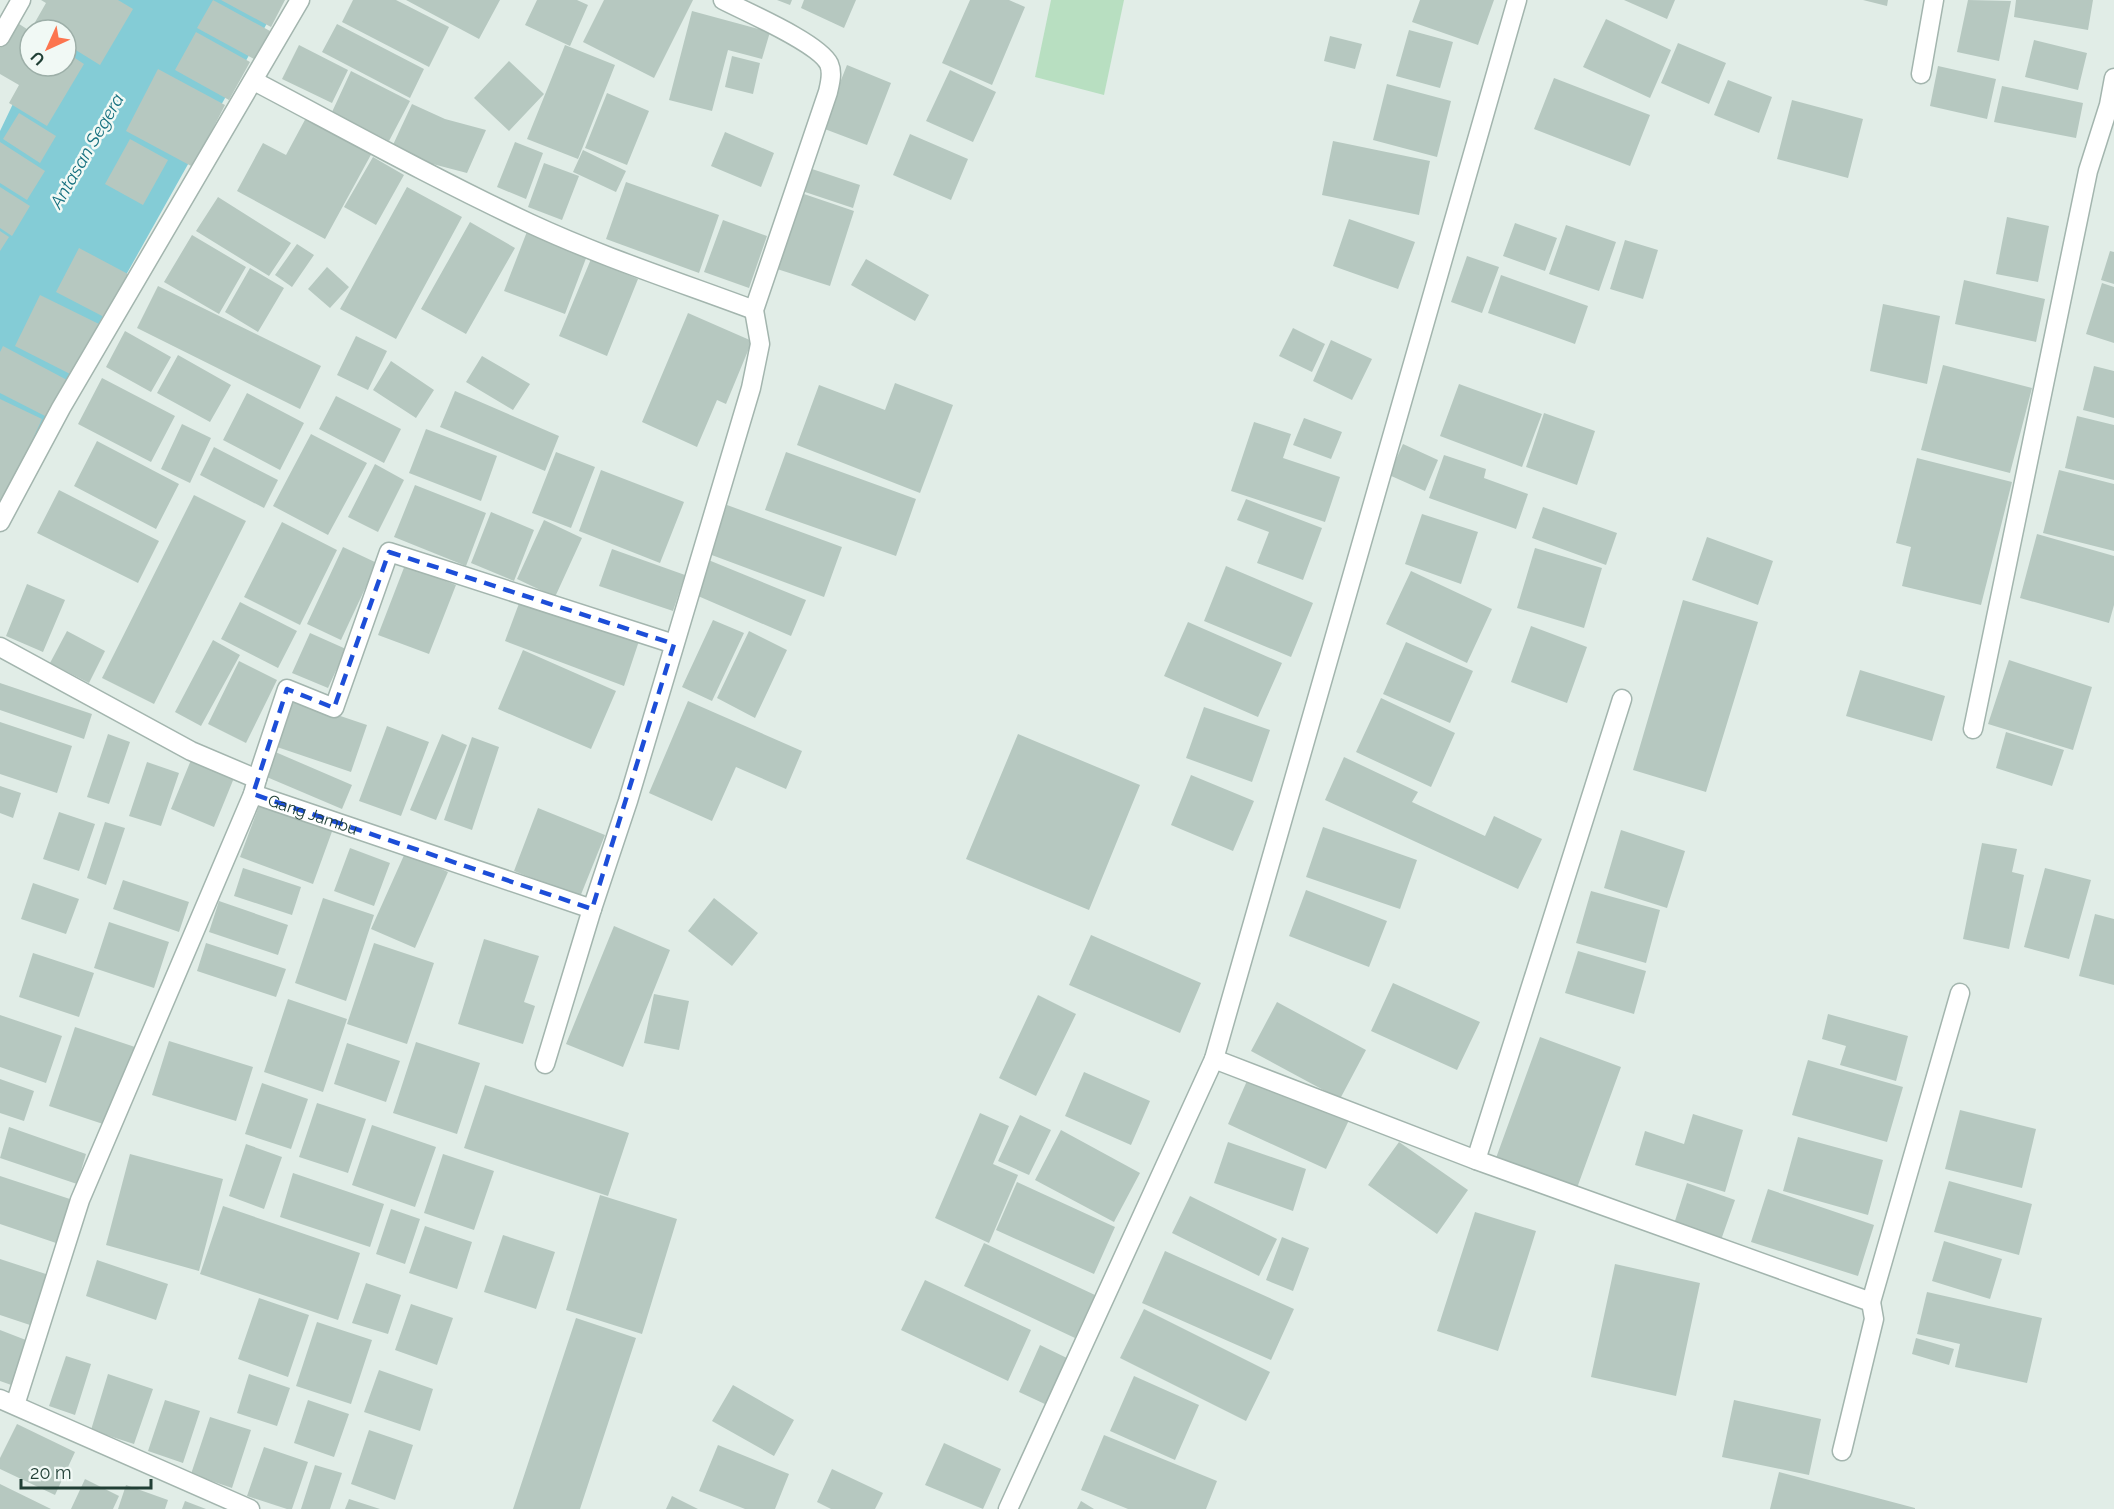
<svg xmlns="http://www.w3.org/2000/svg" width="2114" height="1509" font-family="Raleway,sans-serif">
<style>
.green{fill:#b8dfc1}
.water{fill:#84ccd6}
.building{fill:#b6c8c0}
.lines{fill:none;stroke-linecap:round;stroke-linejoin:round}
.minor-casing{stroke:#a3b5ae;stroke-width:21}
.minor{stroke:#fff;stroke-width:18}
.marked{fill:none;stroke:#1d4ed8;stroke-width:4.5;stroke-dasharray:12 8;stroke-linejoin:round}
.labels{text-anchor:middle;stroke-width:5;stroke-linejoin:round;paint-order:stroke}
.street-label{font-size:16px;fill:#203f35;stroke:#f1f9f5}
.water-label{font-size:18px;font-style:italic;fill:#15707f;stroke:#f1f9f5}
</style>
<rect width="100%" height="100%" fill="#e1ede7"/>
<path class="green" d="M1051,0H1124L1104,95L1035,77Z"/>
<path class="water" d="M62,0H280L0,500V131L31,66H66V30Z"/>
<path class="building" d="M41,0H118L133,9L100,65L66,44V30H43L34,24L46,3Z
M213,0L270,31L254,59L197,28Z
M221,0H285L271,27Z
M353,0H396L449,27L429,67L342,22Z
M406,0H500L479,39Z
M537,0H577L588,5L570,46L525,25Z
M604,0H693L654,78L583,42Z
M777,0H792L790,5Z
M804,0H856L844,28L801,8Z
M970,0H1009L1025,7L992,85L942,63Z
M1420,0H1494L1478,45L1412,22Z
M1624,0H1675L1667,19Z
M1863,0H1888L1887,6Z
M1968,0L2011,1L1999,61L1957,52Z
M2016,0H2093L2088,30L2014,17Z
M692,11L770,32L762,59L728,50L712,111L669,100Z
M1606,19L1671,50L1650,98L1583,67Z
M16,22L30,31V66H66V52L84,64L47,126L9,103L19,85L0,74V48Z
M337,24L424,69L410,98L322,52Z
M1409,30L1453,42L1440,88L1396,76Z
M196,32L250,62L229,100L175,70Z
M1330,36L1362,44L1355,69L1324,61Z
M2034,40L2087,53L2078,90L2025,77Z
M1678,43L1726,63L1709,104L1661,83Z
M299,45L348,70L332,103L282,79Z
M565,45L615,65L578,159L527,139Z
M732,56L760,63L753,94L725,87Z
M509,61L544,94L509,131L474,98Z
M847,65L891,83L867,145L822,128Z
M1938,66L1996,79L1987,119L1930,106Z
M158,69L225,105L193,167L126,131Z
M950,70L996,92L973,142L926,121Z
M351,71L410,101L389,141L332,112Z
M1554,78L1650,115L1630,166L1534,129Z
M1728,80L1772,97L1759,133L1714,115Z
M1387,84L1451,101L1437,157L1373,140Z
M2002,86L2083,103L2076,138L1994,122Z
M607,93L649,111L627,165L585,148Z
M1792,100L1863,119L1848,178L1777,159Z
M412,104L445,119L486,130L467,173L425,162L392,147Z
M19,113L56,136L40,163L3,139Z
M307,116L373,151L325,239L237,191L263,143L286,155Z
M725,132L774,153L761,187L711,166Z
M910,134L968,159L951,200L893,175Z
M130,139L168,160L143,205L105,184Z
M1333,141L1430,161L1419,215L1322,195Z
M0,142L45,171L27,200L0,183Z
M515,142L543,153L526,199L497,187Z
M583,150L626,171L616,192L573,172Z
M373,157L404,175L376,225L344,207Z
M544,163L579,176L562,220L528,207Z
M809,168L860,185L853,208L802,191Z
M626,182L719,215L699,273L606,239Z
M0,187L30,206L12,236L0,228Z
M407,187L462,217L396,339L340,309Z
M801,193L854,211L830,286L777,269Z
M218,197L291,243L269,276L196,231Z
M2007,217L2049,226L2038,282L1996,274Z
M1349,219L1415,242L1398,289L1333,266Z
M723,220L767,236L749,288L704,272Z
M470,222L515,248L466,334L421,309Z
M1515,223L1557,238L1545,271L1503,256Z
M1566,225L1616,242L1599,291L1549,274Z
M528,229L588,253L565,314L504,291Z
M0,231L9,237L0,251Z
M192,235L246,267L219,314L164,282Z
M1625,240L1658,250L1643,299L1610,289Z
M297,244L314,255L292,287L275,275Z
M79,248L128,274L106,318L56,292Z
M2110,251L2114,252V284L2101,280Z
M1467,256L1499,267L1482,313L1451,302Z
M591,259L638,279L607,356L559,336Z
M866,259L929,295L915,321L851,285Z
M327,267L349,287L330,308L308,289Z
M250,268L284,288L258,332L225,312Z
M1501,275L1588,306L1575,344L1488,313Z
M1964,280L2045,299L2036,342L1955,324Z
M2102,283L2114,287V343L2086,334Z
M158,286L321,366L300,409L137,328Z
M40,295L101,325L76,377L15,346Z
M1883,304L1940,316L1927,384L1870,371Z
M688,313L752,341L726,404L717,400L697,447L642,422Z
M1293,328L1325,344L1312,372L1279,356Z
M125,331L171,357L151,392L106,367Z
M356,336L387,351L368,390L337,375Z
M1331,340L1372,359L1352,400L1313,381Z
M3,346L67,380L47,417L0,393V352Z
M178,355L231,385L210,422L157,393Z
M482,356L530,384L513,410L466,382Z
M391,361L434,390L416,418L373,390Z
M1943,365L2032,388L2010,473L1921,450Z
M2094,366L2114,371V418L2083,410Z
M102,378L175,416L151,462L78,424Z
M895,383L953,405L920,493L797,445L819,385L885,410Z
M1459,384L1542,414L1522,467L1440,436Z
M455,391L559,436L545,471L440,427Z
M247,393L304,423L280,470L223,440Z
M336,396L401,429L384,463L319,429Z
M0,399L42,419L0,510Z
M1544,413L1595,431L1577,485L1526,467Z
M2077,416L2114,425V480L2065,468Z
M1304,418L1342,432L1331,459L1293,445Z
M1254,422L1291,434L1283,458L1340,477L1325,522L1231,491Z
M182,424L211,438L190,483L161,469Z
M426,429L497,456L481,501L409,473Z
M311,434L367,463L328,535L273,506Z
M97,441L179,484L156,529L74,486Z
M1403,444L1438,460L1425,491L1389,475Z
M214,447L278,480L264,508L200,475Z
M556,452L595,467L571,528L532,513Z
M786,452L916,499L896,556L765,510Z
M1444,455L1486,469L1484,478L1528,494L1516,529L1429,498Z
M1917,458L2012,482L1981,605L1902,586L1911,547L1896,543Z
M375,464L404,480L378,532L348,517Z
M601,470L684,502L660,563L579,531Z
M2059,470L2114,484V551L2043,533Z
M415,485L486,513L466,566L394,537Z
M59,490L159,541L138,583L37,533Z
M194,495L246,521L154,704L102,678Z
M1246,499L1322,528L1303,580L1257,563L1269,532L1237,520Z
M727,505L842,547L824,597L709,554Z
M1543,507L1617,533L1606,565L1532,538Z
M491,512L534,530L514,581L471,563Z
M1422,514L1478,532L1461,584L1405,564Z
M544,520L582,538L555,597L517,579Z
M282,522L337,550L300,625L244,597Z
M2037,534L2114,556V605L2109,623L2020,598Z
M1707,537L1773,561L1758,605L1692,580Z
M343,547L377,563L341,640L307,624Z
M1535,548L1602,568L1584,628L1517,608Z
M612,549L685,575L673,611L599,586Z
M706,559L806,600L791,636L691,593Z
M405,565L456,585L429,654L378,635Z
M1226,566L1313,603L1291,657L1204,621Z
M1411,571L1492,609L1467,663L1386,624Z
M27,584L65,600L43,652L6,636Z
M521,598L639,641L624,686L505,641Z
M1683,600L1758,622L1706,792L1633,770Z
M240,602L297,631L278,668L221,639Z
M713,620L744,633L712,701L682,687Z
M1188,622L1282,663L1258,717L1164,676Z
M1531,626L1587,647L1567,703L1511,682Z
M67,631L105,651L89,683L50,663Z
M749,631L787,650L755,718L717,698Z
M310,633L346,649L328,688L292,673Z
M213,640L240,655L201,726L175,712Z
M1406,642L1473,671L1450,723L1383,694Z
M523,650L616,691L591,749L498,709Z
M2009,660L2092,687L2073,750L1988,724Z
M239,661L277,680L246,743L208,724Z
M1860,670L1945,696L1932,741L1846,716Z
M0,683L92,714L84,739L0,710Z
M1381,698L1455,733L1431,787L1356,752Z
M293,700L367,725L351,772L277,747Z
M688,701L802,751L786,789L736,767L712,821L649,793Z
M1204,707L1270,730L1252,782L1186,758Z
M0,722L72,746L57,793L0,774Z
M387,726L429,742L401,816L359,801Z
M2006,732L2064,750L2052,786L1996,768Z
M108,734L130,742L109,804L87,797Z
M442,734L467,745L436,820L410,810Z
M1018,734L1140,785L1089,910L966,859Z
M472,737L499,747L472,830L444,820Z
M273,751L352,785L342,809L262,775Z
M1344,757L1418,792L1412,802L1485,836L1494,816L1542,839L1518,889L1325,800Z
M191,760L234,778L214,827L171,809Z
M147,762L179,773L161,826L129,816Z
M1191,775L1254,801L1233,851L1171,825Z
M0,786L21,793L13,818L0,813Z
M262,798L334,826L313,884L240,857Z
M538,808L605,835L580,897L514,871Z
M59,812L95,824L79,871L43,859Z
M105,822L125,828L106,885L87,878Z
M1323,827L1417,860L1400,909L1306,877Z
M1621,830L1685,851L1667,908L1604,888Z
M1982,843L2017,849L2012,872L2024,875L2009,949L1963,939Z
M350,848L390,863L374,906L334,891Z
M405,853L448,872L415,948L371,929Z
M243,868L301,887L292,915L234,896Z
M2045,868L2091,880L2069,959L2024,947Z
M123,880L189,902L179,932L113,909Z
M33,883L79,899L66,934L21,919Z
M1306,890L1387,921L1369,967L1289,936Z
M1591,891L1660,910L1646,963L1576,943Z
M323,898L374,915L346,1001L295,983Z
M714,898L758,933L732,966L688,931Z
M219,901L288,925L278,955L209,932Z
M2095,914L2114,919V985L2079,976Z
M109,922L169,942L154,988L94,968Z
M614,926L670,950L623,1067L566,1044Z
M1091,935L1201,983L1180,1033L1069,985Z
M484,939L539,956L524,1002L535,1006L523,1044L458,1024Z
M206,943L286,969L276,997L197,971Z
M374,943L434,963L407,1044L347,1024Z
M1578,951L1646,971L1634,1014L1565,993Z
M33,953L94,973L79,1017L19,997Z
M1393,983L1480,1022L1457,1070L1371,1031Z
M654,994L689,1001L679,1050L644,1043Z
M1038,995L1076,1014L1036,1096L999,1078Z
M288,999L347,1019L323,1092L264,1072Z
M1277,1002L1366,1050L1340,1099L1251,1051Z
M1828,1014L1908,1036L1896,1081L1840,1065L1846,1046L1822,1039Z
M0,1015L62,1036L46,1083L0,1067Z
M75,1027L135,1047L109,1126L49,1106Z
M1540,1037L1621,1067L1577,1188L1496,1158Z
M169,1041L253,1067L236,1121L152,1095Z
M416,1042L480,1063L457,1134L393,1113Z
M347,1043L400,1061L386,1102L334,1084Z
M1808,1060L1903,1087L1887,1142L1792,1115Z
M1084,1072L1150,1101L1131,1145L1065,1116Z
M1250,1074L1349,1120L1326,1169L1228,1124Z
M0,1079L34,1091L24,1121L0,1113Z
M262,1083L308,1099L291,1149L245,1134Z
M485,1085L629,1133L608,1196L464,1148Z
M317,1103L366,1119L348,1173L299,1157Z
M1960,1110L2036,1129L2022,1188L1945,1169Z
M980,1113L1009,1126L993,1164L1018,1175L989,1243L935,1218Z
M1693,1114L1743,1130L1725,1192L1635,1165L1645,1131L1684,1144Z
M1020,1115L1051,1130L1029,1175L998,1161Z
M372,1125L436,1147L415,1207L352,1185Z
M9,1127L86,1154L77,1184L0,1158Z
M1061,1130L1140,1173L1114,1222L1035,1180Z
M1798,1137L1883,1160L1868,1215L1783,1191Z
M1228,1142L1306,1169L1293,1211L1214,1183Z
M1399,1142L1468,1190L1437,1234L1368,1185Z
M246,1144L282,1157L264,1209L229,1196Z
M130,1154L223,1179L199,1271L106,1245Z
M443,1154L494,1171L474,1230L424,1213Z
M293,1173L384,1204L370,1247L280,1217Z
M0,1176L76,1201L62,1245L0,1224Z
M1949,1181L2032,1204L2019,1255L1934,1232Z
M1017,1182L1115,1227L1094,1274L996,1230Z
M1687,1183L1735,1200L1721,1240L1674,1224Z
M1768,1189L1874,1225L1858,1276L1751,1242Z
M600,1195L677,1219L642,1334L566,1310Z
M1190,1196L1277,1239L1259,1276L1172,1233Z
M223,1206L360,1253L338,1320L200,1274Z
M391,1209L420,1219L405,1264L376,1254Z
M1475,1212L1536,1231L1498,1351L1437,1331Z
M425,1226L472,1242L457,1289L409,1273Z
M503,1235L555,1252L536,1309L484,1292Z
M1282,1237L1309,1248L1293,1291L1266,1280Z
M1944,1241L2002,1259L1990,1299L1932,1281Z
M984,1243L1095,1295L1075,1338L964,1286Z
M1165,1251L1294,1309L1271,1360L1142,1303Z
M0,1259L52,1276L36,1327L0,1315Z
M97,1260L168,1284L156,1320L86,1296Z
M1615,1264L1700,1283L1676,1396L1591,1377Z
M925,1280L1031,1330L1008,1381L901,1330Z
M366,1283L401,1295L388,1334L352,1323Z
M1927,1292L2042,1318L2027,1383L1955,1367L1960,1344L1917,1334Z
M259,1298L309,1315L288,1377L238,1359Z
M411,1304L453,1318L437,1365L395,1350Z
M1144,1309L1270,1372L1246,1421L1120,1358Z
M576,1318L636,1338L580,1509H513Z
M317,1322L372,1340L351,1404L296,1386Z
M0,1330L31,1342L17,1387L0,1381Z
M1916,1338L1954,1349L1949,1365L1912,1354Z
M1040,1345L1069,1359L1047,1405L1019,1392Z
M66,1356L91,1364L75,1415L49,1406Z
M379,1370L433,1389L420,1431L364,1412Z
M108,1374L153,1389L134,1444L91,1430Z
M249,1374L290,1388L277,1426L237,1413Z
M1134,1376L1199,1405L1175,1460L1110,1431Z
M733,1385L794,1420L774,1456L712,1421Z
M165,1400L200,1411L183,1463L148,1451Z
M308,1400L349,1414L334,1457L294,1443Z
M1734,1400L1821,1419L1809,1475L1722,1457Z
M210,1417L251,1430L232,1488L191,1474Z
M17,1424L75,1452L55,1495L0,1469V1458Z
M369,1430L413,1445L395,1500L351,1484Z
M1104,1435L1217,1481L1206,1509H1128L1081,1490Z
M944,1443L1001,1469L983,1509L925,1485Z
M718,1445L789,1474L775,1509H745L699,1491Z
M264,1447L308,1462L292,1509H287L247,1496Z
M315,1465L342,1473L330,1509H301Z
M832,1469L883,1493L875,1509H831L817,1502Z
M1779,1472L1915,1508V1509H1770Z
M85,1479L119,1496L113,1509H71Z
M0,1484L51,1509H0Z
M126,1485L168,1500L165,1509H118Z
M672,1496L698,1509H666Z
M349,1499L380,1509H345Z
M185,1501L206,1509H182Z
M1081,1501L1094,1509H1077Z"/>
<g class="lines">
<g class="minor-casing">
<g id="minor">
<path d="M0,37L21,0"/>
<path d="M1921,74L1934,0"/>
<path d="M254,81C345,129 435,179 529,223C602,257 679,282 754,310"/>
<path d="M0,522L61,408L300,0"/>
<path id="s1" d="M0,647L191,751L257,779L253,794L592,909"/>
<path d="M1973,729L2088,171L2109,105L2114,78"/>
<path d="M257,779L287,689L334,708L389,552L674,644"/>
<path d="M1214,1059L1476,1160L1871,1302L1874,1319L1842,1451"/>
<path d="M545,1064L592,909L628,801L751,388L760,344L754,310L828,92C830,83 833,73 829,64C819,43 746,12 723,0"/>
<path d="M1476,1160L1622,699"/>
<path d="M1871,1302L1960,993"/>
<path d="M0,1399L250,1509"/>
<path d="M15,1405L80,1200L253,794"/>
<path d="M1008,1509L1214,1059L1517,0"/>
</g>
</g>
<use href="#minor" class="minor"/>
</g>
<path class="marked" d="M389,552L674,644L592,909L253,794L287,689L334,708Z"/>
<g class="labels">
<g class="street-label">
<text dy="6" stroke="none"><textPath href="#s1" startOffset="368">Gang Jambu</textPath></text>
</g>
<g class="water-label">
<text transform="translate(87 151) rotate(-60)" y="6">Antasan Segera</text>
</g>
</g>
<g transform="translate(48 48) rotate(225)"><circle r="28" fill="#f1f9f5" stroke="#9dafa8" stroke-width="1.5"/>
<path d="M0-4.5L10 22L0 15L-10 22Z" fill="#fc754f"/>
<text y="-9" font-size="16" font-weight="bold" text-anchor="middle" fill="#203f35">U</text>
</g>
<path d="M21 1479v9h130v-9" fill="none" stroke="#203f35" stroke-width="3"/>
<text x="30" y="1479" font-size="18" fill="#203f35" stroke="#f1f9f5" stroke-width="4.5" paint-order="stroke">20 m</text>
</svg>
